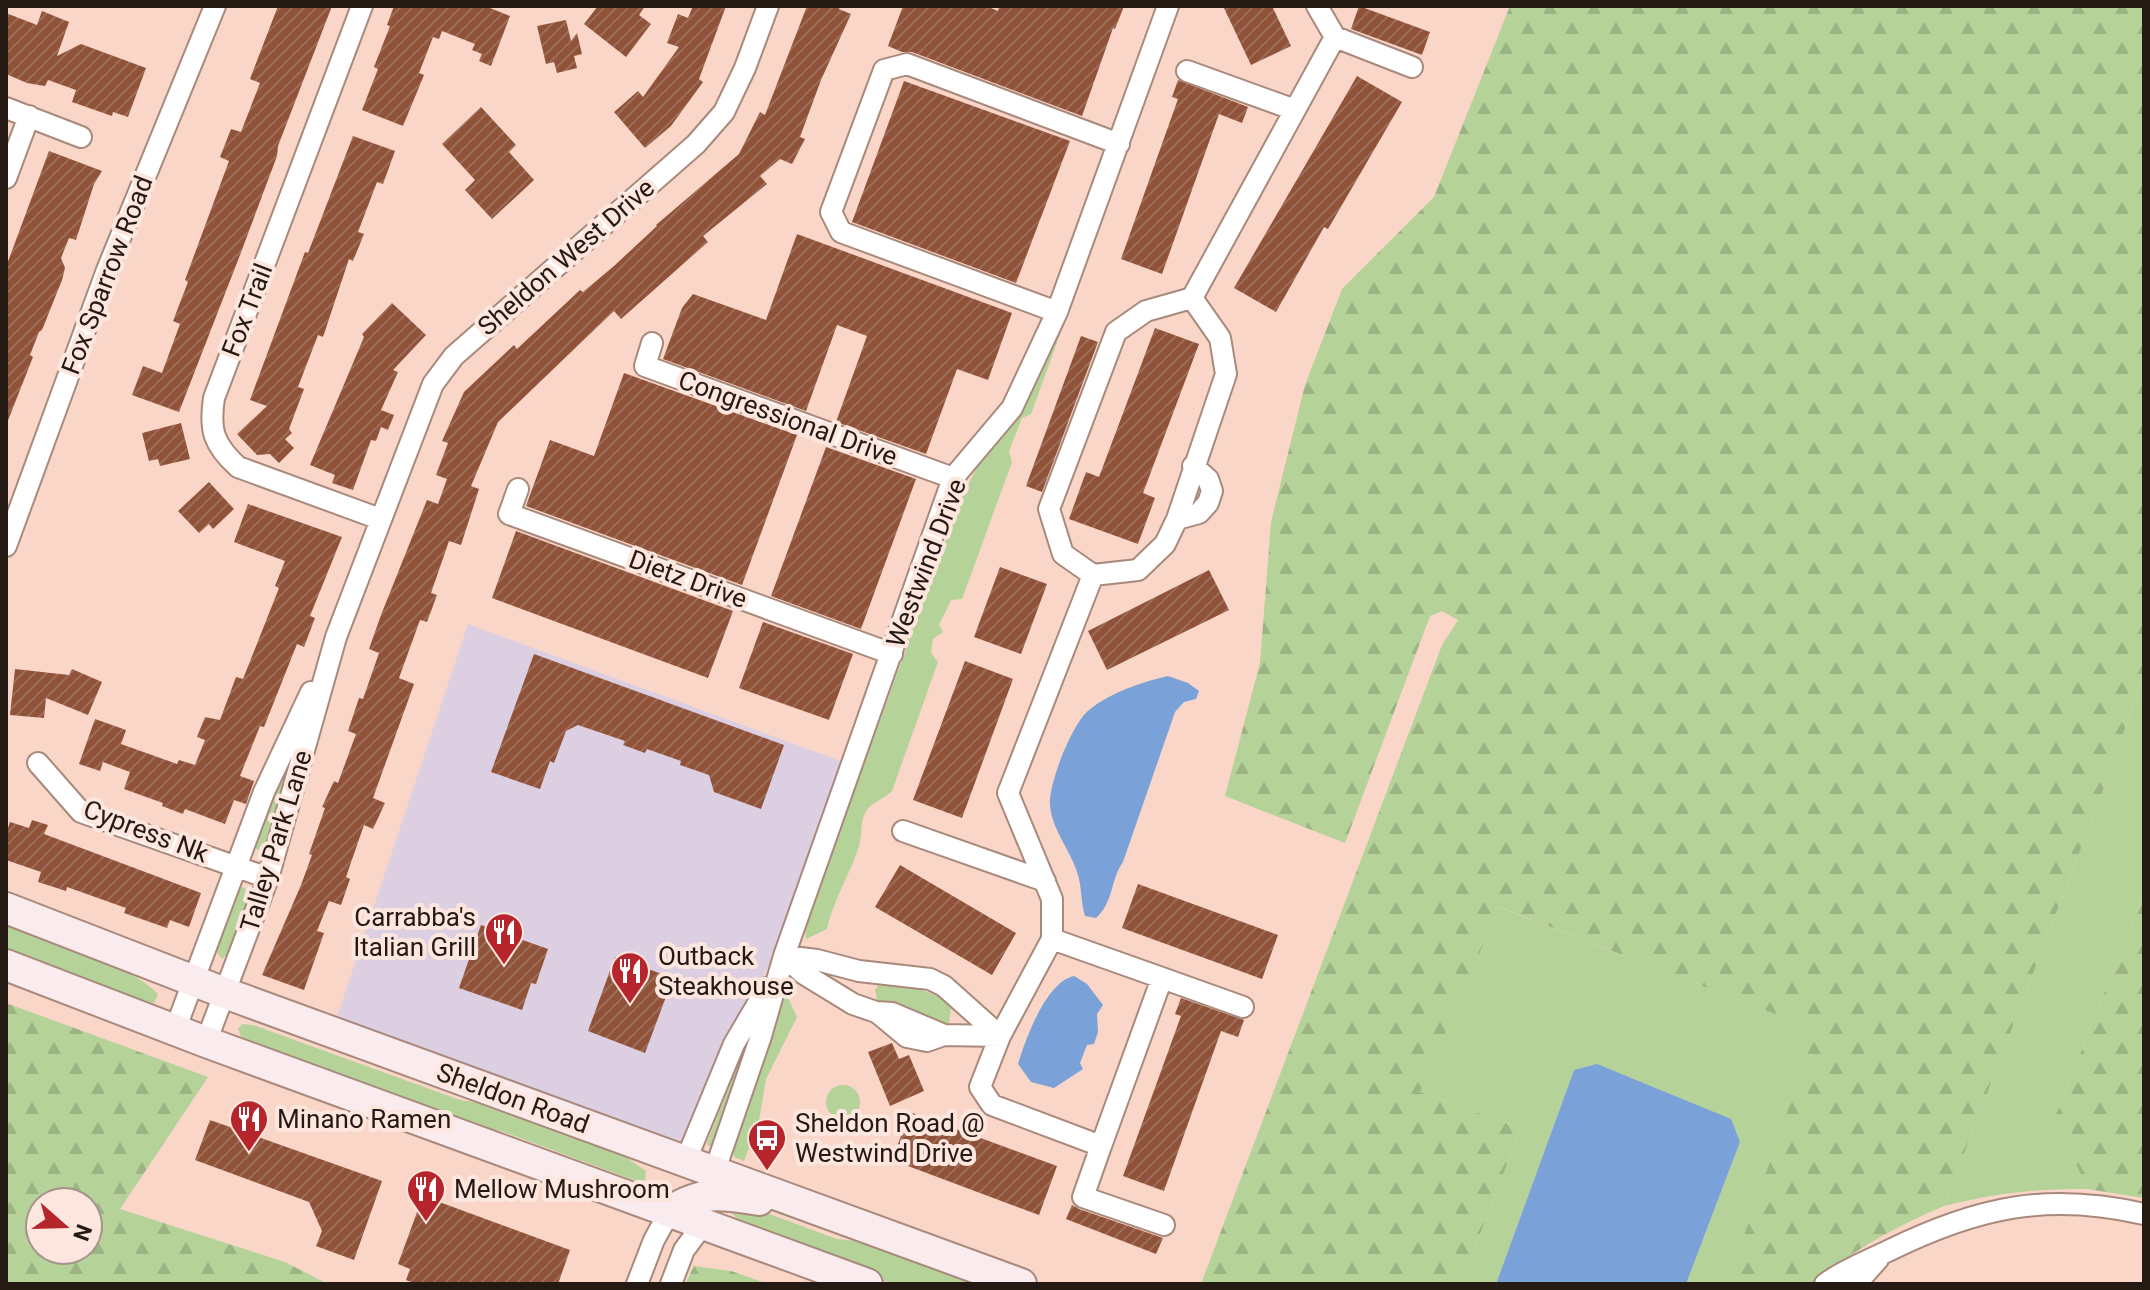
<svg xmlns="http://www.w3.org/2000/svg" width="2150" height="1290" font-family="Roboto,sans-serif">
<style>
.commercial{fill:#ddcfe2}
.green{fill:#b5d299}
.forest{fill:url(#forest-firs);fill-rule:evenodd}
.water{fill:#7ba2d8}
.building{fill:url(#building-hatch)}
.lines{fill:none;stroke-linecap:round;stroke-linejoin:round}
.minor-casing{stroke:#a9897b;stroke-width:24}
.secondary-casing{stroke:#a9897b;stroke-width:34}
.minor{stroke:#fff;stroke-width:20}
.secondary{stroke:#faebee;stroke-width:30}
.labels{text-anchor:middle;stroke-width:8;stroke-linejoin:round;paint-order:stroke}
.street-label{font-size:26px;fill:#251914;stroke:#fce6de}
.poi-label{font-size:26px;fill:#251914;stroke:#fce6de;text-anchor:start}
</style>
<defs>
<pattern id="forest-firs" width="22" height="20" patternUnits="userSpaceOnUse" patternTransform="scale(2)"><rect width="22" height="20" fill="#b5d299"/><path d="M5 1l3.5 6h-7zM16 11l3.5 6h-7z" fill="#9cb483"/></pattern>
<pattern id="building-hatch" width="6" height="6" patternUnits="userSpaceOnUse" patternTransform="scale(2)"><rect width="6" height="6" fill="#905339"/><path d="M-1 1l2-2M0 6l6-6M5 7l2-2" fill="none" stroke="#9c6d59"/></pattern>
</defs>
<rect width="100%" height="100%" fill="#f9d6c7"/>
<path class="commercial" d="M468,624L843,762L777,945L770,956L772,958L682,1145L335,1023Z"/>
<path class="green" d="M1176,6H1180L1031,414L1022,418L1009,451L1012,462L962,599L951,600L939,625L943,632L933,639L931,653L938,662L892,791C883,800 872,802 867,810C859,821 863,834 859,846C850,875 833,900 827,929L806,939L805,925L962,496L981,460L1038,381Z
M2144,675V893L2055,1117L2087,1189C2032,1189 1997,1193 1944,1206L2101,796Z
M285,778L289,782L266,852L256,849L255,844L277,782Z
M242,887L250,891L253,899L231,951L222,959L215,950L237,888Z
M1498,907L1817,1030L1727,1284H1686L1740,1142L1574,1070L1496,1284H1461L1521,1128L1419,1092Z
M6,923C52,941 124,960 158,994L154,1003L142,1000L6,951Z
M889,983L912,986L947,1000L951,1008L949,1023L945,1027L878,1003L875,990L879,984Z
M786,993L797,1017L766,1079L759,1121L744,1161L734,1157L732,1145L783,995Z
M242,1024L253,1025L460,1100L501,1106L618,1152L646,1171L645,1180L639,1182L501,1131L463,1127L266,1052L241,1036L238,1029Z
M739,1061L742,1062L717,1138L713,1146H709L707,1143Z
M826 1102a17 17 0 1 1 34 0a17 17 0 1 1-34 0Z
M740,1203L837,1239L875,1243L989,1284H893L767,1238C754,1231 736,1223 730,1209Z"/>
<path class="forest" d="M1510,6H2144V675L2101,796L1944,1206C1897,1226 1851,1251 1812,1284H1727L1816,1030L1499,907L1420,1092L1521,1128L1461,1284H1201L1442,645L1458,620L1442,611L1430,616L1345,843L1225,796L1260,663L1271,522L1305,385L1342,289L1434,197Z
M2144,893V1198L2087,1189L2055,1117Z
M6,1003L208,1077L120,1209L285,1262L328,1284H6ZM40,1202H88V1250H40Z
M694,1266L731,1271L768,1284H685Z"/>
<path class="water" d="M1168,676L1188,683L1199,691L1196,699L1184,702L1175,712L1123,862C1110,880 1114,902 1096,918L1085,916C1081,903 1082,892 1079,879C1074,854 1052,832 1050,805C1048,784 1073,722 1089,710C1111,692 1142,682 1168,676Z
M1074,976L1087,984L1103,1005L1097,1014L1098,1032L1094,1044L1087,1045L1080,1063L1083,1069L1054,1088L1031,1082L1018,1064C1026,1038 1046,982 1074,976Z
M1597,1064L1731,1119L1740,1142L1686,1284H1496L1574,1070Z"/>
<path class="building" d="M278,6H332L278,146L277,156L240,255L179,412L132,395L143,366L162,373L180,324L173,321L188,282L185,280L229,161L220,157L231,129L241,132L260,83L250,79Z
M394,6H485L510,16L491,66L479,61L482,54L472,50L475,44L442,31L439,39L433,37L419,73L424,75L403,126L362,110L378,69L374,67L390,26L387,25Z
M598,6H645L639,15L651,24L626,57L584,24Z
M693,6H726L699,79L703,82L671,126L645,148L614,112L638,91L643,97L679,47L667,43L678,14L688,18Z
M807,6H840L839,9L851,14L821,80L800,137L805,139L792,164L780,159L760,176L767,184L703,236L708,242L621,319L614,311L498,422L471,486L479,489L461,545L449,541L431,593L437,595L427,622L420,620L399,678L414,684L373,798L385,803L373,829L364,825L346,877L350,879L341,905L329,901L317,931L324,933L304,990L262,975L301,885L312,855L309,854L325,808L322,807L334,781L338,783L356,734L348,731L359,698L363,699L379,653L369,649L381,615L427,500L438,504L447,479L436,475L448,443L442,441L464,392L514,345L517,349L580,290L583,292L614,266L657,226L656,225L739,154L760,112L765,115Z
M903,6H986L998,11L999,6H1124L1115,29L1113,28L1082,116L912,52H902L888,46Z
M1223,6H1272L1291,46L1251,65Z
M1359,6L1430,32L1422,55L1351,29Z
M42,11L69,22L57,56L81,44L146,68L128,117L113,112L112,116L72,102L76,90L48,80L45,86L27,83L6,74V13L37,25Z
M566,20L571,41L577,33L582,54L574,56L577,68L557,73L554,62L546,64L537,26Z
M1357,76L1402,102L1328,229L1324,227L1276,312L1234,288Z
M1178,80L1248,107L1242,123L1219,114L1162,274L1121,259L1178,99L1172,97Z
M904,81L1070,141L1016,283L852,222Z
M481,107L516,145L509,152L534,180L492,219L465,190L475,180L442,144Z
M353,136L395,151L383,184L377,182L358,232L364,234L353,261L349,259L323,337L318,335L298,387L304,389L289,429L292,433L285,439L294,448L279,463L270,454L257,455L237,434L267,406L250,400L305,252L308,253Z
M49,151L102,171L94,184L76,240L69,238L61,258L65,268L62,280L42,330L39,332L30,355L33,357L7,423L6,267Z
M797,234L1012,313L988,380L957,369L926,454L836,422L867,336L837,325L806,411L663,359L682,308L693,294L766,320Z
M392,303L426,335L393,370L398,372L381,410L394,415L388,430L381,427L376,441L371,440L353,490L332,483L335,475L310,465L364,337L362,334Z
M1155,328L1199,344L1143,493L1155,498L1138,544L1069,519L1086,472L1099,477Z
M1081,336L1098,342L1042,492L1026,486Z
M624,373L797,435L742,585L526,506L550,440L594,456Z
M181,423L190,459L160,466L158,459L149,461L142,433Z
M826,447L916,479L861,629L771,596Z
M209,482L234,509L213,529L209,524L199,533L178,511Z
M248,504L342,537L310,616L315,618L304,647L297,644L264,727L260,726L240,776L254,781L246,804L234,800L225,824L185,809L183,814L162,806L163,803L124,789L130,772L103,762L100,771L79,764L95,719L126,730L121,744L177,764L179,760L195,765L205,740L197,737L205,717L220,720L236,677L243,679L279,588L275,586L285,561L234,542Z
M516,531L733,611L708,678L492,598Z
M1000,567L1047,584L1021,654L974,637Z
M1209,570L1229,610L1107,670L1088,631Z
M763,622L853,654L829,720L739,688Z
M534,654L784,745L761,809L714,792L709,775L680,765L681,761L647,749L645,753L623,745L625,741L578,725L566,731L554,763L550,761L540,789L491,772Z
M965,661L1013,679L962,818L913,800Z
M15,669L69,675L72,669L102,682L88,715L46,698L44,718L10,715Z
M32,820L48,825L44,834L201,893L189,927L170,920L167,928L124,913L126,908L67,887L66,891L38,882L41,872L6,860V834L10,822L29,828Z
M900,865L1016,933L992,975L875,907Z
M1138,884L1278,935L1262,979L1122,928Z
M481,925L548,949L536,984L531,983L522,1010L459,988Z
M615,957L673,978L645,1053L588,1031Z
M1181,998L1244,1020L1238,1037L1221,1031L1164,1191L1123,1176L1181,1016L1175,1014Z
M892,1043L899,1059L909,1055L924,1091L890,1106L868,1052Z
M910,1112L1057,1166L1039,1215L892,1160Z
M210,1120L382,1181L354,1260L316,1246L322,1231L309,1202L195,1160Z
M423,1196L570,1250L558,1284H416L406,1280L410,1269L398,1264Z
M1072,1205L1079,1209L1163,1238L1156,1254L1066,1219Z"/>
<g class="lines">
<g class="minor-casing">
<path id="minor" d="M362,6L214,398C209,431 214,445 238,467L380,519
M1335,37L1412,67
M1187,71L1295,110
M6,108L81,137
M6,178L29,116
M1192,298L1220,338L1226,374L1177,519L1165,544L1138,570L1093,575L1063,554L1049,509L1116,332L1146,311L1192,298L1335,37L1317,6
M1057,312L841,232L831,212L884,70L907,64L1119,144
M652,343L645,366L953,478
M518,489L509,514L892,654
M1177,519L1199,513L1208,503L1212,491L1208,479L1193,466
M6,546L107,270L215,6
M38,763L81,812L268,878
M903,831L1045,881
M1052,939L1000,1036L980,1087L992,1105L1101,1146L1162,978L1052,939V899L1008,793L1093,575
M784,956L817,960L859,971L930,979L944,986L1000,1036
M784,956L804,974L853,1004L876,1012L892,1013L944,1035
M1162,978L1243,1007
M878,1013L907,1037L927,1041L944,1035L1000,1036
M175,1030L264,792L311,692
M206,1042L268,878L336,637L433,384L454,356L696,144L724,112L745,68L768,6
M1101,1146L1083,1197L1164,1225
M686,1160L734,1044L767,988
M715,1170L761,1036L784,956L953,478L1012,408L1057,312L1168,6
M637,1284L654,1240L670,1211
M671,1284L684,1250L704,1223
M1825,1284C1845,1269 1868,1261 1890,1250C1978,1207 2047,1192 2144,1214
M1856,1284L1879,1258"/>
</g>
<g class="secondary-casing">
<path id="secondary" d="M6,908L225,993L1021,1284
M6,965L206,1042L867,1284
M670,1211C706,1190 719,1194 759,1200"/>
</g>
<use href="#minor" class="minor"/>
<use href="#secondary" class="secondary"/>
</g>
<defs>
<g id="restaurant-pin" transform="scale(2)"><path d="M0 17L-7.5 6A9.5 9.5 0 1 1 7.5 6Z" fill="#b6252c" stroke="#fce6de"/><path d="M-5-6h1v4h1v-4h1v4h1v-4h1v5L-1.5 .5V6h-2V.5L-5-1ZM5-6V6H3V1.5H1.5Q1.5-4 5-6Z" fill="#fff"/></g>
<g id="bus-pin" transform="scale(2)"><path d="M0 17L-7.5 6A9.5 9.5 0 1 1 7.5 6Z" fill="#b6252c" stroke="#fce6de"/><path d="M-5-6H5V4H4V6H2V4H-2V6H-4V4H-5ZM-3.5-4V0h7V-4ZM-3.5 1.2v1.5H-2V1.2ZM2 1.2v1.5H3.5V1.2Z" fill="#fff"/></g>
</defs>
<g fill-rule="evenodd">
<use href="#restaurant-pin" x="504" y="932"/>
<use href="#restaurant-pin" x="630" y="971"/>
<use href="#restaurant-pin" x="249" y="1119"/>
<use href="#bus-pin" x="767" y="1138"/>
<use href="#restaurant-pin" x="426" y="1189"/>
</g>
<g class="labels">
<g class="street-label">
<text transform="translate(566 257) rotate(-41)" y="9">Sheldon West Drive</text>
<text transform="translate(107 275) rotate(-69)" y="9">Fox Sparrow Road</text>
<text transform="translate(247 310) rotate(-69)" y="9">Fox Trail</text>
<text transform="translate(788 418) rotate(20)" y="9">Congressional Drive</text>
<text transform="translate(926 563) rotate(-69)" y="9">Westwind Drive</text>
<text transform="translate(688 579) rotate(20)" y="9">Dietz Drive</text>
<text transform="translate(146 831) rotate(21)" y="9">Cypress Nk</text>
<text transform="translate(276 841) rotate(-73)" y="9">Talley Park Lane</text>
<text transform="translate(513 1098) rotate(20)" y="9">Sheldon Road</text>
</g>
<g class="poi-label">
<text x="476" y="926" text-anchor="end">Carrabba's<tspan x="476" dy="30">Italian Grill</tspan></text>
<text x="658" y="965">Outback<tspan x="658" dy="30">Steakhouse</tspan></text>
<text x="277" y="1128">Minano Ramen</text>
<text x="795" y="1132">Sheldon Road @<tspan x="795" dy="30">Westwind Drive</tspan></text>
<text x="454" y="1198">Mellow Mushroom</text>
</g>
</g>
<rect width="2150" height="1290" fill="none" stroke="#251914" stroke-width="16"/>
<g transform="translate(64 1226) rotate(110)"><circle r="38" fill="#fce6de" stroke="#a6948d" stroke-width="2"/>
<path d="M0-6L14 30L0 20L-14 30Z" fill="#b6252c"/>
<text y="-12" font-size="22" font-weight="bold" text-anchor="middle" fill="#251914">N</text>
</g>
</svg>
